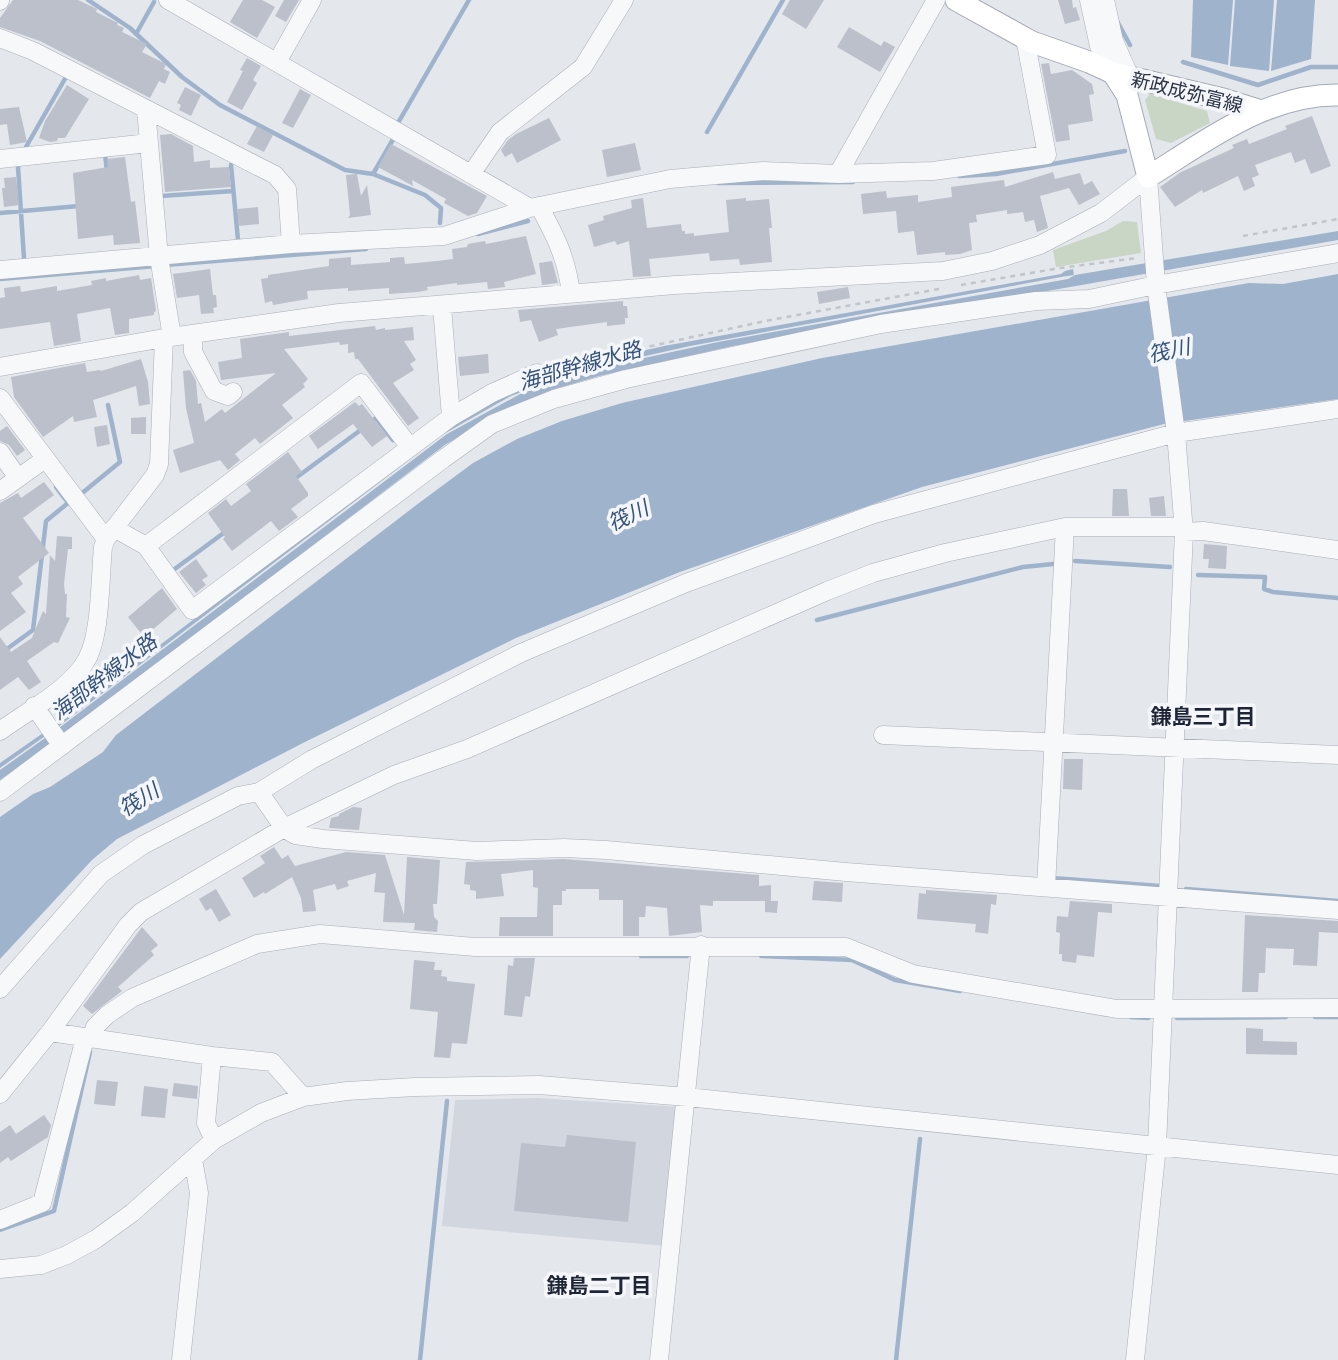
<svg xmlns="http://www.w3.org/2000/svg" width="1338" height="1360" font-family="'Titillium Web','Noto Sans JP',sans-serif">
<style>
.built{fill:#d2d6de}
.green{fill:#c9d6c5}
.water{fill:#9fb4cc}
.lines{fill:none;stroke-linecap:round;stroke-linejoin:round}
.stream{stroke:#9fb4cc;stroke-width:4.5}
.building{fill:#bbc0ca}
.minor-casing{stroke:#a9aeb7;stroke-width:19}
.major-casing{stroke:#a3abb8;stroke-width:23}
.path{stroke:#c2c5cb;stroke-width:2.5;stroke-dasharray:5 5;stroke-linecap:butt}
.minor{stroke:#f7f8fa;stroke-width:18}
.major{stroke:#fff;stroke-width:21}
.labels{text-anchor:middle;stroke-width:7;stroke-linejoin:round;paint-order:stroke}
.street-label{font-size:19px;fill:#2b3445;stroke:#f4f6f9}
.water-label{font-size:21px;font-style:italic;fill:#34527a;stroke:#f4f6f9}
.neighbourhood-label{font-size:21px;font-weight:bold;fill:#1d2536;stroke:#f4f6f9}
</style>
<rect width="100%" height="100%" fill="#e4e7ec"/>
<path class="built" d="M537,1098L680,1107L666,1246L442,1226L455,1100Z"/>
<path class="green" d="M1150,94L1207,111L1210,123L1171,143L1156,139L1145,100Z
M1123,221L1137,222L1141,253L1056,267L1053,250L1106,231Z"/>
<path class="water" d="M1193,0H1233L1228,65L1191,57Z
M1235,0H1274L1269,71L1230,66Z
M1277,0H1315L1311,59L1271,71Z
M1338,231V240L733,346L599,376L555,389L518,404L446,444L62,736L0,780V770L59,728L447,434L522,393L580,372L718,342L1068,279L1075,275Z
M1073,269L1074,275L1061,277L690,346L578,371L511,396L442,435L58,727L0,768V763L56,724L414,452L480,407L541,378L576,366L664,346L1061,274L1065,271Z
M1338,274V399L1164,424L922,487L680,572L516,638L303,743L117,839L92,860L0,959V817L33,794L50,787L103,752L116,735L419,503L473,463L517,439L562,421L622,403L822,358L1249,283L1283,284Z"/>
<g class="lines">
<path class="stream" d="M88,0L130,28L182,77L220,105L345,170L373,174L425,195L441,208L440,223
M1117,21L1130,45
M136,34L154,2
M1183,62L1258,85L1311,67H1338
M398,123L469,0
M707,132L783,0
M26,147L66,77
M105,153L107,173
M231,165L238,240
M18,167L24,258
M373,174L395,136
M959,176L996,174L1125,151
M718,183L853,182
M161,196L233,191
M0,213L79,206
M478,234L528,221
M165,265L366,249
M0,279L156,266
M372,421L376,418L393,440
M293,480L362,429
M81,494L120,462L108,405
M1075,561L1170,567
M172,571L225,532
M1198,575L1265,577L1264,589L1273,592L1338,598
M817,620L1023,567L1053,564
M0,654L33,630L46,521L68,503L56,487
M1052,878L1160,886
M1186,889L1338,901
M641,956H687
M761,956L852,960L895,980L960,991
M1131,1017L1148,1018
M1315,1017H1338
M1177,1018L1286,1017
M0,1230L54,1211L90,1052
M420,1360L447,1101
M896,1360L920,1139"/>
</g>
<path class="building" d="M13,0H78L97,9L96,12L118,23L117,25L124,28L122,32L147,44L142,52L166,64L164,69L170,72L165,84L159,81L150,98L40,41L0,27V18Z
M243,0H262L275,7L257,38L230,22Z
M284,0H299L286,22L275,16Z
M790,0H824L806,29L782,14Z
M1058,0H1072L1073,8L1076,7L1080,20L1065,24Z
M849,27L881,46L884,41L895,47L880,72L837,47Z
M247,58L261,66L253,80L257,83L242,110L227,102L243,71L240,70Z
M1049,63L1051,74L1072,70L1092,84L1094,94L1089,95L1093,121L1068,125L1070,140L1056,142L1041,64Z
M67,85L89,99L65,138H58L57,141L50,142L39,138L45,121Z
M185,87L201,95L191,116L179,110L181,105L177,103Z
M300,89L311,95L293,128L282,123Z
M19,107L27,142L10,145L7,124L0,125V109Z
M1312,116L1331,166L1311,174L1305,159L1295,163L1291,152L1255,165L1259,175L1252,178L1255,186L1244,191L1238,176L1203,193L1202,190L1175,207L1160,187L1181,172L1234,148L1232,145L1247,139L1249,144L1287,129L1285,126Z
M549,118L561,140L517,163L512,153L505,157L501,150L508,140L516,134Z
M257,126L273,135L264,152L247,144Z
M171,134L193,146L194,162L210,160V168L229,167L231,187L165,192L160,135Z
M635,143L641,170L607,177L602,150Z
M391,144L487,196L477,213L468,216L444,203L446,199L412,180L413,186L378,167Z
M125,157L131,202L135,201L140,243L114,245L113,235L78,239L73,173L108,167L107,159Z
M1053,172L1055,179L1080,173L1084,185L1092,181L1100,194L1079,205L1069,188L1040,196L1048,228L1037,232L1034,220L1025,222L1023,212L1007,214V210L976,215L977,222L969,223L972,250L960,254L945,255V252L917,255L914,231L898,233L896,211L863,214L861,194L886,191L887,198L918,195V202L952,197L951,187L1004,180L1005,187Z
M357,174L361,196L367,185L371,215L348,218L350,215L346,175Z
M16,177L19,205L4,207L2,188H5L4,178Z
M643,198L647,228L681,224L682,231H685V234L694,233V236L729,232L726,200L746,198V201L769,199L772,228H769L772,262L740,265L739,259L710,261L709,253L649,259L651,276L633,277L629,241L617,245L615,241L594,247L588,225L604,220L603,216L632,208L631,200Z
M258,207L259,224L239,226L237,209Z
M526,236L536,274L504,282L505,287L488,289L487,282L457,285V283L427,287L428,290L418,292L389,294V288L348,291V288L307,291L308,299L273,305L272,301L265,303L261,279L268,278V275L329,266V259L351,257V265L390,262V258L404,257L405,264L437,261L453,259L452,249L467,247L468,244L485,241L486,244Z
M552,261L558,283L542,285L539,263Z
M210,269L213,295H216L217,307L213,308L214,313L201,314L199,295L177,298L173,274Z
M139,275L140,280L151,278L156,311L154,312V315L129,319V333L115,335L110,308L77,314L81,341L54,346L50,322L0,329V298L5,297L4,288L20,286L21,292L57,286V291L92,285L91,281L106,278V281Z
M848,287L850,298L819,304L817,292Z
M623,301V306H627L628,318H625V324L607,326V322L556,329L558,335L539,342L531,320L520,322L518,310Z
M375,326L376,330L385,328V330L413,327L414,340L404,341L416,360L410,364L414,370L393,383L419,418L408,426L358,359H355L354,352L348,353V344L340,345L339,342L284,349L308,379L303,384L305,387L282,405L293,418L260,444L255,438L235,454L240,460L228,470L220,460L180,473L173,450L194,443L186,408L183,371L190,370L196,381L198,404L201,403L205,422L222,409L225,413L276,373L221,380L218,362L242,358L240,339L289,332V336Z
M488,354L489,373L460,376L458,357Z
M141,359L148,382L150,404L139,406L136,386L106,396L93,400L97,417L74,422L73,416L43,437L14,397L11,377L85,363L87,372L100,370L101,371Z
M355,402L359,406L362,404L387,436L372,447L353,424L318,449L309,436Z
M146,417V434H131V418Z
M107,425L110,444L97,447L94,427Z
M7,426L25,450L17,456L9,445L0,441V431Z
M288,452L302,472L296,476L308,493V496L291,509L298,517L279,531L271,521L232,551L223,539L225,537L208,513L226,499L231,506L251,491L246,484Z
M44,482L54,495L23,518L49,553L18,577L23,584L11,593L26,612L0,631V503L18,493L21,498Z
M1113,489H1127L1129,516H1112Z
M1164,496L1166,516H1151L1149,498Z
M57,536L72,537V549H68L64,584L65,594H67L66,617L70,618L58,643L54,642L27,661L41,682L29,690L18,677L0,690V637L11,652L32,638L43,611L46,614L50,555L55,561Z
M1204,544L1227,546L1226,569L1208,568L1209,559H1203Z
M196,559L208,576L202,580L206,585L196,593L179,572Z
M162,588L177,609L144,637L128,617Z
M1064,759H1083L1082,790L1063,789Z
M353,807L362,808L359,830L329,828L331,818L339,816V814Z
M274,847L282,859L288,855L295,866L346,852L385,855L404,915L407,857L440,860L437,904H433L434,917L438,921L437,932L414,930L415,923L383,922L385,893L374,892L376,873L347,881L349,886L337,890L335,884L313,890L316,911L303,912L301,898L292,877L265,894L264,892L254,898L242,878L265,863L260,856Z
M564,859L759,875V886L771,885V901H778L777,913L765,912V901H713V906L700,905L702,932L669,936L667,908L646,906L645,917H639V936H623V900H599V889H566V891H562V905H553V936H499L500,917H537L538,888L533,887V870L501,874L504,896L476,899V891L470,890V885L464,884L466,862Z
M814,881L843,883L842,902L812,900Z
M216,889L231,915L219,922L211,908L206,911L199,899Z
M926,890L997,895L996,905L991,904L988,934L975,932L976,924L917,919L919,893L926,894Z
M1070,901L1112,904V913L1098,912L1094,957L1077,955L1076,963L1062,961V954H1059L1060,933L1056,932L1057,916L1068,917Z
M1245,915L1338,921V933L1319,932L1317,966L1293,965L1294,949L1266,948L1265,973H1259L1258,992H1242Z
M142,927L158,945L151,951L154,955L118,987L122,991L92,1014L83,1006Z
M514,958H535L530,997L525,996L522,1017L504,1015L508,965L513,966Z
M414,960L435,962L434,970H442L441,976L447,977V981L475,984L467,1044L452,1043L450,1058L434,1057L438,1012L410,1009Z
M1246,1028L1263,1029V1041L1297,1042V1055L1246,1054Z
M97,1080L118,1082L115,1106L94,1104Z
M174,1083L198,1086L197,1099L172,1096Z
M144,1086L168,1089L165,1118L141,1116Z
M44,1115L51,1125L48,1137L11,1161L8,1157L0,1163V1132L10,1125L16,1134Z
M567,1135L636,1142L628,1222L514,1211L521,1143L565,1147Z"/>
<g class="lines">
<g class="minor-casing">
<path id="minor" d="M168,0L530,208
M1089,0L1099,46L1113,73
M1105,0L1114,41L1130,77
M0,1V0
M0,38L33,51L275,175L287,189L291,244
M277,62L312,0
M146,109L159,257L172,337
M0,159L149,143
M471,174L500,132L583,67L624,0
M838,174L933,171L1047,155L1025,38
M539,206C556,237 567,259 571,294
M0,270L291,244L444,236L530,208L670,179L763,171L838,174L936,0
M442,307L451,417
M193,334V352L214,391L228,396L233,392
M0,367L164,338L339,313L675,285L943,271L992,261L1040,245L1101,213L1148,177
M0,398L106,539
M0,452L18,478
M0,491L45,459
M114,528L146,546L192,610L451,417L492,393L537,373
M1184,532L1203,531L1338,550
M146,546L361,383L409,446
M34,706L62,746
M0,731C26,712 72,688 87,659C101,634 100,577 103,547L106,539L155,475L159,464L164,338
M883,735L1338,755
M0,792L443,459L492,424L554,399L626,379L881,324L1036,301L1089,299L1156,285L1338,253
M259,792L284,828L295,835L323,839L477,851L564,848L606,850L846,872L1338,910
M1046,887L1065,527
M0,989L101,874L143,845L238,796L259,792L311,760L521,653L686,583L874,514L1176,433L1338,409
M50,1032L212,1056L272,1062L303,1097
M91,1039L95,1027L107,1015L132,998L257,944L320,934L475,947H846L913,974L1117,1009L1338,1008
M212,1056L206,1123L214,1140
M0,1094L50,1032L128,925L141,912L284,828L394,775L467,749L827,591L873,573L945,553L1065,527H1184
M0,1220L42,1203L85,1038
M0,1269L41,1265L67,1255L96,1239L132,1213L214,1140L261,1113L303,1097L347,1091L415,1087L539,1085L687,1097L1338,1165
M181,1360L199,1193L193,1159
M659,1360L701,945
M1135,1360L1157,1146L1184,532L1176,433L1156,285L1148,177"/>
</g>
<g class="major-casing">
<path id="major" d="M956,0L1032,42L1089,62L1113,73L1223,99L1261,111
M1113,73L1127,95L1148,177C1206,141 1267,94 1338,95"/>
</g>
<path class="path" d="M1243,236L1338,219
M961,285L1060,268L1137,258
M552,368L765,321L944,288"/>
<use href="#minor" class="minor"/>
<use href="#major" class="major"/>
</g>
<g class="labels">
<g class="street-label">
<text transform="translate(1187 92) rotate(14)" y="7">新政成弥富線</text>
</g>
<g class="water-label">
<text transform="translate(1169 351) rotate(-12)" y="7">筏川</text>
<text transform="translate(580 366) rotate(-16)" y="7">海部幹線水路</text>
<text transform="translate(628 516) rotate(-25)" y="7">筏川</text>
<text transform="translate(104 677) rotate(-37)" y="7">海部幹線水路</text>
<text transform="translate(139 800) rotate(-32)" y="7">筏川</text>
</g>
<g class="neighbourhood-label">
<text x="1203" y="724">鎌島三丁目</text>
<text x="599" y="1293">鎌島二丁目</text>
</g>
</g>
</svg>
